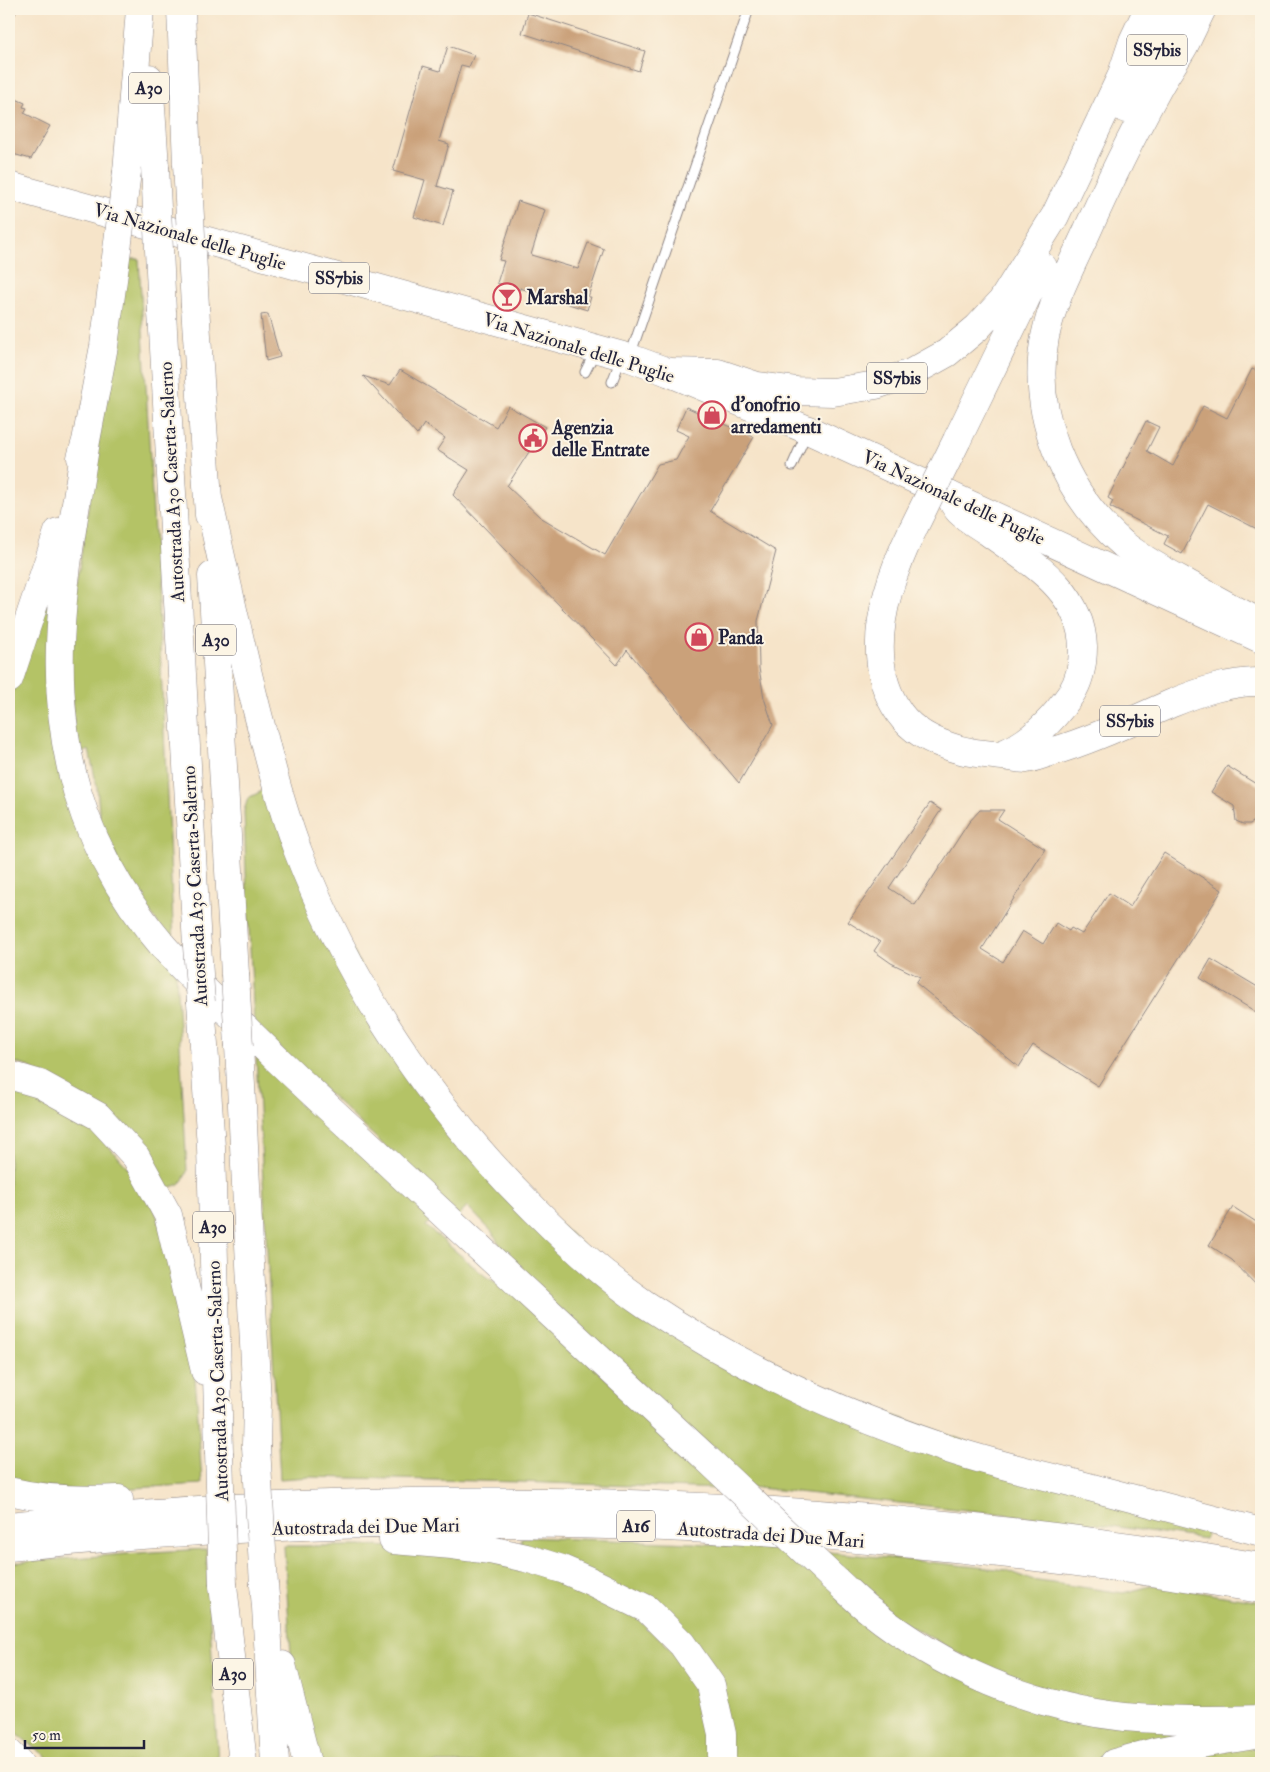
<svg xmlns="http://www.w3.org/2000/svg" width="1270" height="1772" font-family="'IM FELL Double Pica',serif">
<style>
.green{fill:#b4c366;stroke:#6b7250}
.building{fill:#caa17a}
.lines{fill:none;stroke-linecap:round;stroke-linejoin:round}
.lane-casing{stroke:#8c8382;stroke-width:11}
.primary-casing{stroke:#8c8382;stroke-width:29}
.highway-casing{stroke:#8c8382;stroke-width:29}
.lane{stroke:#fff;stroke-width:9}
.primary{stroke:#fff;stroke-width:28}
.highway{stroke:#fff;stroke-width:28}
.highway-bridge-casing{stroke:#8c8382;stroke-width:29;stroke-linecap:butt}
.highway-bridge{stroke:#fff;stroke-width:28}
.labels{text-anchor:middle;stroke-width:4;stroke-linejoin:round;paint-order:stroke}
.shield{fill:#fcf5e5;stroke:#63616e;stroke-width:1}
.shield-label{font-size:18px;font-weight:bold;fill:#22223b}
.street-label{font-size:19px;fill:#22223b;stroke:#fcf5e5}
.poi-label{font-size:19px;font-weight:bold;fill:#22223b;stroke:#fcf5e5;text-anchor:start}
</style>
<rect width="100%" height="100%" fill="#fcf5e5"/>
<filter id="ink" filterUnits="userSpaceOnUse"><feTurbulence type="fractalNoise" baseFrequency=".02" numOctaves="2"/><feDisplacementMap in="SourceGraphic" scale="10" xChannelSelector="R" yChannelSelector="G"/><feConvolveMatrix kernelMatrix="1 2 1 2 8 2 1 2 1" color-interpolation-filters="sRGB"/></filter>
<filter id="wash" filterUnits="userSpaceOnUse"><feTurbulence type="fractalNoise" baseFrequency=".0096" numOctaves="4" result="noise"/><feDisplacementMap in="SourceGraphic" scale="20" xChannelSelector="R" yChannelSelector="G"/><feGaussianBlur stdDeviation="1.12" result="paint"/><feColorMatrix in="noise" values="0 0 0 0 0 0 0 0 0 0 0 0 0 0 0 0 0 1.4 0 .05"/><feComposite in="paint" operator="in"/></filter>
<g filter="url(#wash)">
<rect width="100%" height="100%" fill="#f6e4c9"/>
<path class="green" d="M125,259H139L158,604L174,944L129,885L100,822L97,787L89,750L76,755L68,643Z
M45,602L51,604L57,740L176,973L187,1171C183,1184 176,1188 163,1187L30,1067L9,1061V688Z
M266,789L447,1125L696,1345L1209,1528L1205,1539L1097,1524L750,1487L514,1267L492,1232L467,1206L459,1216L254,1023L246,873L244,811L248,798Z
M256,1057L435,1216L426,1226L485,1276L520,1297L722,1489L518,1482L310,1477L280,1479Z
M9,1079L74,1108L149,1191L190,1321L197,1402L202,1484L84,1491L9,1483Z
M522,1537L693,1543L786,1550L898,1643L1188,1732L1147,1746L1079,1763H730L701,1655L521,1545Z
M284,1546H370L474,1550L637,1611L697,1680L716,1763H313L292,1671Z
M206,1549L218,1763H55L9,1728V1563L152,1552Z
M819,1551L1007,1570L1031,1580L1123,1593L1155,1585L1261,1602V1711H1146L1014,1683L897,1619Z
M1261,1742V1763H1146Z"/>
<g id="blocks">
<path class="building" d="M528,13L645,51L639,71L522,33Z
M448,46L474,55L469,67L461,65L439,141L449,144L437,186L453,191L443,226L414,217L425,180L393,171L423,66L440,71Z
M9,96L25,103L23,107L27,108L24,113L50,126L31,159L9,153Z
M518,201L545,210L531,255L578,269L588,243L604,249L588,297H591L587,310L520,288V290L497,283L504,261L499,260Z
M268,314L280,357L266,361L261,315Z
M1252,369L1261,373V531L1208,504L1182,554L1164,544L1168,536L1110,507L1113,501L1108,498L1146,421L1159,427L1147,451L1173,466L1203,406L1227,418Z
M400,370L496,427L508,406L545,427L507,486L540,517L605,555L658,464L676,460L689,436L676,430L686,407L754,437L710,511L776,551L758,621L759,668L764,698L773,725L739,783L627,650L617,665L453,495L469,470L437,450L445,438L424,424L417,435L363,376L390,385Z
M1227,766L1261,787V810L1256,820L1250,824H1243L1236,821L1234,806L1211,792Z
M930,803L941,810L889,888L915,905L969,822L980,810H1004L998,819L1045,849L982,949L1003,962L1022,931L1043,944L1056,923L1069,931L1071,928L1082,934L1109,893L1130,907L1164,853L1222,890L1098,1086L1033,1045L1019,1067L916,983L920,977L891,963L874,951L880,942L848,922Z
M1211,959L1261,989V1015L1200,978Z
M1233,1207L1261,1225V1290L1232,1260L1209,1245Z"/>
</g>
</g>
<g filter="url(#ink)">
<use href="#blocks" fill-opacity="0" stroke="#8c8382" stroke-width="1"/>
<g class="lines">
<g class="lane-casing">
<path id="lane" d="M9,15L12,9
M630,356L749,9
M585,372L595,352
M612,382L621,359
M792,466L807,432"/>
</g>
<g class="primary-casing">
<path id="primary" d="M9,186L630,358L668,372L808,430L1261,639"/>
</g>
<g class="highway-casing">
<path id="highway" d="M181,9L187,164
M1202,9C1196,21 1190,34 1184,46C1175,62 1164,76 1156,92C1130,139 1106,189 1084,238C1069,270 1052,303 1045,337C1030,414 1065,494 1123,544C1143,560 1166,572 1188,584C1212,597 1236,611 1261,623
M149,78L155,167
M1126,109L1178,9
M127,172L140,9
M195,306L209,515
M162,312L197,946
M668,372L718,373L757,386L796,391L833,392L876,385L911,373L947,353L977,328L1002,301L1055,216L1121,77L1133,41L1148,9
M957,440L1031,288L1043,267
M86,441C68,560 42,672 77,791C96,856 134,917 181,966C201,987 223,1008 245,1028C295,1078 348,1125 399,1173C501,1268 603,1362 705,1457
M81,458L86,441L104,346L115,265
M949,495C952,500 955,507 959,511C967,519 978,525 987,531C1029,562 1081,588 1083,647C1083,663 1080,680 1071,694C1053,720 1030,744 1000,755
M208,498C225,574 241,650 261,726C271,767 282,809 297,849C349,985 432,1108 535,1210C569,1244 605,1277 645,1304C736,1365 838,1412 942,1447C983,1461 1025,1471 1066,1481C1131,1498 1196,1515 1261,1532
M913,529C887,582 863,652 895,706C906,726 927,739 948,746C966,753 984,754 1003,756C1010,757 1019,759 1026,759C1034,758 1043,754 1051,752C1092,740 1131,721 1170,704C1199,692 1230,681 1261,682
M212,576L235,974
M9,679L58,532
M201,1002L211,1147L219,1452
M239,1046L257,1403L256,1446
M9,1075L40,1084L98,1116L136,1157L168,1215L205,1371
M9,1491C45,1500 82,1501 119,1499
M9,1526C425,1482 849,1498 1261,1567
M393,1540L452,1545L490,1550L526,1558L562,1569L590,1581L647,1609L682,1644L711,1685L722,1734V1763
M9,1547C426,1503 848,1521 1261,1589
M832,1577C845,1588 856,1600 869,1610C943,1669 1031,1707 1125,1717C1170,1721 1216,1720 1261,1719
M223,1585L243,1763
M264,1585L266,1607L275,1763
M282,1665L307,1763
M9,1753L19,1763
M1114,1763L1158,1751L1261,1734"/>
</g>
<use href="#lane" class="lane"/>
<use href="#primary" class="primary"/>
<use href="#highway" class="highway"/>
<g class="highway-bridge-casing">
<path id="highway-bridge" d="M187,164L195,306
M155,167L162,312
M115,265L127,172
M913,529L957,440
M197,946L201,1002
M235,974L239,1046
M256,1446L264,1585
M219,1452L223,1585
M705,1457L832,1577"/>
</g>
<use href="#highway-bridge" class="highway-bridge"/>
</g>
</g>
<defs>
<g id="bar-ring" transform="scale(1.4375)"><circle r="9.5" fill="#fcf5e5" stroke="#d1495b" stroke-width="1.5"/><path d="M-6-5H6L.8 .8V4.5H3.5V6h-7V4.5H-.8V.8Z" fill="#d1495b"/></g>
<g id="shop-ring" transform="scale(1.4375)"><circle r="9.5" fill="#fcf5e5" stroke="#d1495b" stroke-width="1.5"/><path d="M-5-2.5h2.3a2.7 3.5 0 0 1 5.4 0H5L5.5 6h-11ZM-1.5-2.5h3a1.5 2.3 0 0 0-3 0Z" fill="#d1495b"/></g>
<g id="civic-ring" transform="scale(1.4375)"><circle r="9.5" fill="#fcf5e5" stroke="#d1495b" stroke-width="1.5"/><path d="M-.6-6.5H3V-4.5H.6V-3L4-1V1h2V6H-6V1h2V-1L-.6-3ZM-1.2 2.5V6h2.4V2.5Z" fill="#d1495b"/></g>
</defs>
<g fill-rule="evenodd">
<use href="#bar-ring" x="507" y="297"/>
<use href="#shop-ring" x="712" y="415"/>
<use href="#civic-ring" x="533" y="438"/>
<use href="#shop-ring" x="699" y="637"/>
</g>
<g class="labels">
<g class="shield">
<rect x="1127" y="34.5" width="60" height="31" rx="4"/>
<rect x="129" y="72.5" width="40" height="31" rx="4"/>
<rect x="309" y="262.5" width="60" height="31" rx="4"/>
<rect x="867" y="362.5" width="60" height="31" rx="4"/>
<rect x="196" y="624.5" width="40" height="31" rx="4"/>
<rect x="1100" y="705.5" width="60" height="31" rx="4"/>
<rect x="193" y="1211.5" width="40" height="31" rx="4"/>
<rect x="617" y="1510.5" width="38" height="31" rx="4"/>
<rect x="213" y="1658.5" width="40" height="31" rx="4"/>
</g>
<g class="shield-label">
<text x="1157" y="56">SS7bis</text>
<text x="149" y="94">A30</text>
<text x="339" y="284">SS7bis</text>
<text x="897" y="384">SS7bis</text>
<text x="216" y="646">A30</text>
<text x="1130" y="727">SS7bis</text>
<text x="213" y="1233">A30</text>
<text x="636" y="1532">A16</text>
<text x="233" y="1680">A30</text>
</g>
<g class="street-label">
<text transform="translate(190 236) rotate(16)" y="7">Via Nazionale delle Puglie</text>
<text transform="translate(579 347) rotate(17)" y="7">Via Nazionale delle Puglie</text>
<text transform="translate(171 482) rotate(-93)" y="7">Autostrada A30 Caserta-Salerno</text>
<text transform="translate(954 497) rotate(25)" y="7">Via Nazionale delle Puglie</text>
<text transform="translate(194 886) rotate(-93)" y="7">Autostrada A30 Caserta-Salerno</text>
<text transform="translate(217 1381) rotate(-92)" y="7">Autostrada A30 Caserta-Salerno</text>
<text transform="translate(366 1526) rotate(-1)" y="7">Autostrada dei Due Mari</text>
<text transform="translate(771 1534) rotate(4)" y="7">Autostrada dei Due Mari</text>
</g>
<g class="poi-label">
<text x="526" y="304">Marshal</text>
<text x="731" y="411">d'onofrio<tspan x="731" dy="22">arredamenti</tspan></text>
<text x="552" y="434">Agenzia<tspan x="552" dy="22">delle Entrate</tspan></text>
<text x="718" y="644">Panda</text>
</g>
</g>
<rect width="1270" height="1772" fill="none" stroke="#fcf5e5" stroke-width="30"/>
<path d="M25 1740v8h119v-8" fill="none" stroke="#22223b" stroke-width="2.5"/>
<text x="32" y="1740" font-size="15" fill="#22223b" stroke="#fcf5e5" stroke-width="4" paint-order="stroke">50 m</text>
</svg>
